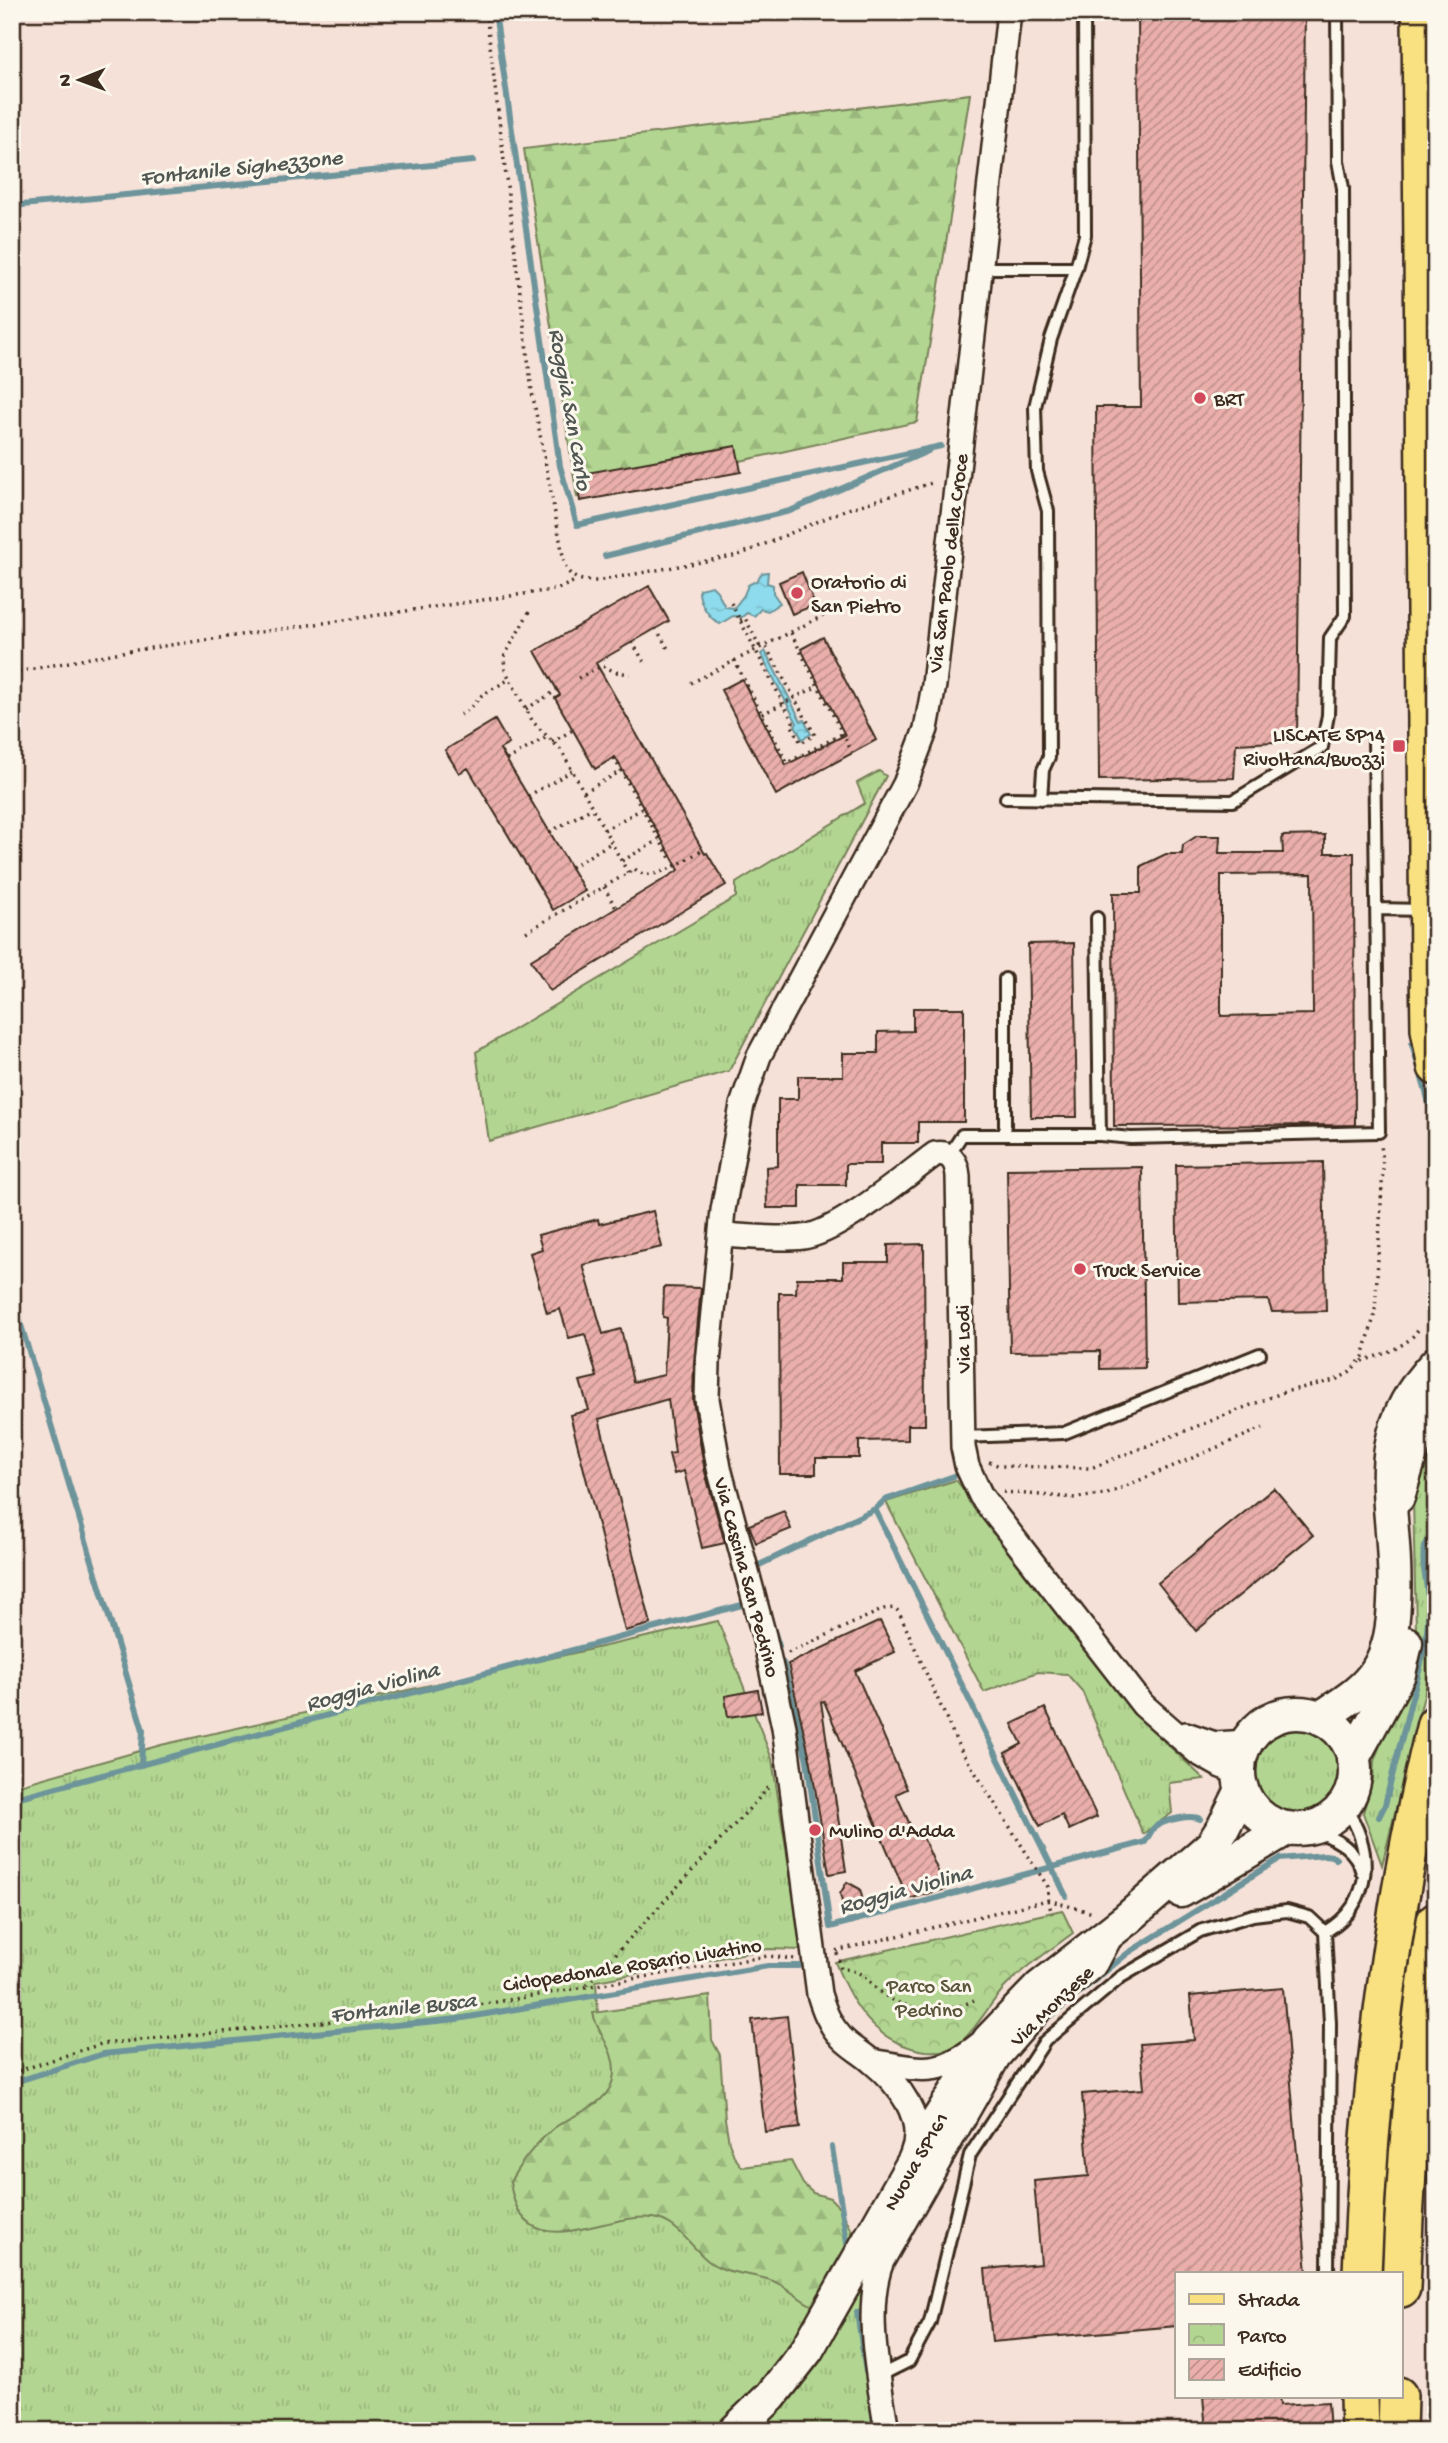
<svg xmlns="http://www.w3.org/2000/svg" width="1448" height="2443" font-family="'Gochi Hand',sans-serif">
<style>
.grass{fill:url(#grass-tufts);stroke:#768058;stroke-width:2}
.forest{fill:url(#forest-firs);stroke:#768058;stroke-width:2}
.park{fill:url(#park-crowns);stroke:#768058;stroke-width:2}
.water{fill:url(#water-ripples);stroke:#6c949a;stroke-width:2}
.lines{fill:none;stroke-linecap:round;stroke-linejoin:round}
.stream{stroke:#6c949a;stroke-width:6}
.building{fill:url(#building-hatch);stroke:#3b2a1e;stroke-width:2;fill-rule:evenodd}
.service-casing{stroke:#3b2a1e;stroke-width:16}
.minor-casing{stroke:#3b2a1e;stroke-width:28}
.secondary-casing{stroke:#3b2a1e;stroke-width:37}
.primary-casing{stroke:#3b2a1e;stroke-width:40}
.trunk-casing{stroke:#3b2a1e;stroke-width:42}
.path{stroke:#3b2a1e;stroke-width:3.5;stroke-dasharray:2 5;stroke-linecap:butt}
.service{stroke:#fbf7ec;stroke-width:10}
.minor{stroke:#fbf7ec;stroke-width:23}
.secondary{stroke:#fbf7ec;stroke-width:32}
.primary{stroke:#f9e181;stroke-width:35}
.trunk{stroke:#f9e181;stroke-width:37}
.poi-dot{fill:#d1495b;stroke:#fbf7ec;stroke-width:2.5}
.labels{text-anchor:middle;stroke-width:6;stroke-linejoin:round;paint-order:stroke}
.poi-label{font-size:21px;fill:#3b2a1e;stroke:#fbf7ec;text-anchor:start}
.street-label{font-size:21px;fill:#3b2a1e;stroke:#fbf7ec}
.park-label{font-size:21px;fill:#59553b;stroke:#fbf7ec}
.water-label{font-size:23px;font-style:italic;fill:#505652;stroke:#fbf7ec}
</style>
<defs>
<pattern id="grass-tufts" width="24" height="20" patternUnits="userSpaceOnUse" patternTransform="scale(1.75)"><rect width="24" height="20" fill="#b2d691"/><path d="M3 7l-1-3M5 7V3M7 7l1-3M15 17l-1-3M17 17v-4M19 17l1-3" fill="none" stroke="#9ab87d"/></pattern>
<pattern id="forest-firs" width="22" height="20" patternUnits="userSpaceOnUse" patternTransform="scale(1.75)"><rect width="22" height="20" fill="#b2d691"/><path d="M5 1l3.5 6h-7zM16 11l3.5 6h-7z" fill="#9ab87d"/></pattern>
<pattern id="park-crowns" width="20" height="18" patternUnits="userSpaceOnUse" patternTransform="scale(1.75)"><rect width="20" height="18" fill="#b2d691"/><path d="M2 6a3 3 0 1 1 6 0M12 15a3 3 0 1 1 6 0" fill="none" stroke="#9ab87d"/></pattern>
<pattern id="water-ripples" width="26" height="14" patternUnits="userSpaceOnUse" patternTransform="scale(1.75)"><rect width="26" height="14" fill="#8ddbec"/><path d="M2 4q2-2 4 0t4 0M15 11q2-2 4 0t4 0" fill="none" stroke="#7bbcca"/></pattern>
<pattern id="building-hatch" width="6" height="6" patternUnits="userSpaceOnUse" patternTransform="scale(1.75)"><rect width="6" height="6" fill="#eaafab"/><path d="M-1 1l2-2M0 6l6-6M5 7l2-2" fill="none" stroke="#bf8f8b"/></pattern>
</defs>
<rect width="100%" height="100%" fill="#f6e1d8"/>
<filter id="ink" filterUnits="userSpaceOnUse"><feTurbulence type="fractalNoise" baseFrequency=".0143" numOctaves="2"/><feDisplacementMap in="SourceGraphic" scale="14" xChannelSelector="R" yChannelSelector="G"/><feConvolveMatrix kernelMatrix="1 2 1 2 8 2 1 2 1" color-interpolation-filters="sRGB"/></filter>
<g filter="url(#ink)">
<path class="grass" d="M879,771L886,776L729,1071L489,1141L476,1052L736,897V883L865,803L857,783Z
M1436,1434V1647L1382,1865L1363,1813L1373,1779L1374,1761L1408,1671L1416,1630L1413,1497L1421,1465Z
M956,1480L1144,1722L1204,1779L1169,1783L1172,1813L1143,1834L1082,1691L1067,1674L1038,1672L984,1692L886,1502Z
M718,1621L772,1759L802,1950L768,1949L596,1981L598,2015L784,2279L819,2308C790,2353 758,2396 716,2431H12V1787L161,1745Z
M1254 1771a43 43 0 1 1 86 0a43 43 0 1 1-86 0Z
M861,2273L878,2431H756Z"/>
<path class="forest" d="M970,94L917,422L577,497L524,149Z
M710,1996L712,2040L720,2055L725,2119L729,2142L734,2156L742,2167L791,2161L803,2184L813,2193L830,2198L841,2209L852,2231V2245L814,2306C799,2301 789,2287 773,2281C752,2273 725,2275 707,2260C689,2245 677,2221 653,2218C603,2212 522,2271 510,2182C520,2163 537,2142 554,2128C576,2112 612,2105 614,2073C615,2049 597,2034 593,2013Z"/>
<path class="park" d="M1062,1910L1073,1933C1050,1950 1025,1967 1005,1987C989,2004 975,2032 957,2045C948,2052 937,2052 926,2051C876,2044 852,2006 835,1962Z"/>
<path class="water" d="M768,572L767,583L773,585V593L780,603L768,611L761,609L754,616L747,613L742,617L733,616L720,624C709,618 698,602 699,589L712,586L717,591L725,607L734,608L744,595L748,585L756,581L762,573Z
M765,651L801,721L804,720L811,734L802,739L795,725L797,723L761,654Z"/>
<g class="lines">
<path class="stream" d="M495,12L560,466L577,525L941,446
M12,206L473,161
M605,556L790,511L928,451
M1412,1044L1436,1127
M12,1295L143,1730L141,1765
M875,1509L885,1500L954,1476
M753,1568L875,1509L1066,1896
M773,1628L779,1646
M783,1663L807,1760L830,1927L1145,1842C1148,1838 1151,1830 1155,1827C1164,1820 1191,1814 1200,1819
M12,1799L742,1605
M1379,1817L1385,1805C1393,1771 1402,1738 1410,1705C1421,1664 1434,1625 1426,1582C1423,1565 1419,1543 1436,1533
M1051,2016L1128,1953L1279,1859L1325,1855L1332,1856L1336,1859
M12,2083L103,2054L457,2019L768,1966H799
M832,2147L848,2249
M857,2312L866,2372
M872,2407L875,2431"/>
</g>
<path class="building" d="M1138,12H1305L1297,741L1236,744L1234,778L1099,780L1096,407H1141Z
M736,446L741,472L580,501L576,475Z
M802,572L815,605L792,614L779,582Z
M649,586L669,621L596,663L705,854L707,853L726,885L550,991L531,960L679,870L615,757L595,769L555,698L560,695L535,651Z
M823,637L876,740L776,795L721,690L742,679L786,765L845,735L801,649Z
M495,720L509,744L500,749L585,891L553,910L468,768L459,773L445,750Z
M1325,835V853H1354L1355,1125L1114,1126L1113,893H1141V866L1166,854H1182L1183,845L1197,836H1220L1219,853H1283L1282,836ZM1312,874L1313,1014L1221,1016V875Z
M1074,943L1077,1117H1031L1028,944Z
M913,1008H964V1122H918V1143H881V1164H846V1185H800V1208H767L766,1167L778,1166V1099H798V1076H843V1053H878V1032L913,1031Z
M1323,1162L1326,1311L1272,1312L1268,1300L1178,1302L1176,1165Z
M1142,1167L1145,1368L1100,1369V1351L1010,1352L1007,1169Z
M653,1211L662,1247L583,1265L603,1334L621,1329L633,1382L664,1375L667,1318L663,1317L664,1287L701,1288L694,1362L693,1401L705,1472L725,1543L702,1548L684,1471L674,1474L669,1454L675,1453L668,1399L599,1419L651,1624L625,1631L570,1415L589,1410L580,1381L597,1377L585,1334L569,1338L560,1309L547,1313L530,1253L542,1249L538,1235L598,1219L599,1224Z
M924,1244L925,1425H908V1440L859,1441V1458H816V1474H780L779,1293H796L797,1278H843V1262H888V1245Z
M1274,1488L1313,1535L1196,1631L1158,1583Z
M784,1511L791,1529L756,1543L749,1525Z
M880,1621L895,1652L855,1671L907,1789L896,1794L916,1838L922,1835L946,1889L908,1899L824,1701L821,1702L846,1871L829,1874L811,1763L788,1664Z
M758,1690L762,1712L728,1717L725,1696Z
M1045,1708L1097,1817L1069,1830L1062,1815L1040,1826L1005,1753L1022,1744L1012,1724Z
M847,1882L860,1889L862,1897L858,1905L849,1907L842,1902L840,1894Z
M1283,1988L1307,2273H1177V2326L992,2342L985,2269L1041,2264L1034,2181L1089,2176L1082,2094L1144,2089L1140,2044L1194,2040L1190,1996Z
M787,2016L800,2128L765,2132L752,2020Z
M1203,2396H1279L1280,2405L1328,2402L1330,2431H1206Z"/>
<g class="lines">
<g class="service-casing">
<path id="service" d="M981,268H1076
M1006,798L1233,801L1322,747L1328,715L1330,638L1345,616L1343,188L1338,161L1337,12
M1041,799L1043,770L1049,757L1048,511L1037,471L1035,407L1051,339L1076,268L1085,235L1084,12
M1376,909L1423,910
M1097,918L1100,1135
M1005,979V1135
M949,1155L962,1135H1100L1131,1138L1379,1132L1374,740
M964,1437L1064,1433L1260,1354
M1309,1827C1332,1838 1356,1846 1362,1873
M1325,1932C1374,1903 1375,1847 1343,1805
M879,2376L909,2361L930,2322L970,2155L1045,2041L1121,1977L1200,1931L1253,1915L1287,1911L1309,1917L1325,1932L1330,2023L1328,2273"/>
</g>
<g class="minor-casing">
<path id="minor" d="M721,1235C748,1236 776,1240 803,1237C838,1233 905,1176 935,1154C950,1151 957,1162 958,1176L963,1447L967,1466L981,1496L1143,1705L1198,1753L1221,1766L1239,1773
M1186,1734L1215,1744L1247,1742
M871,2061C920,2069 938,2078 980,2044
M912,2154C927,2118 898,2083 871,2061C861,2052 850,2047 841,2037C829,2024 824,2010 819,1994L784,1727L764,1636L719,1468L707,1399L708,1363L723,1210L742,1105L759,1056L905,784L926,729L934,685L1009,12
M887,2431C879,2380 863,2308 882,2261L998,2058L1040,2010L1096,1964L1111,1936"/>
</g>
<g class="secondary-casing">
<path id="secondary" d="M1398,1497C1408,1465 1415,1431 1436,1404
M1239 1771a58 58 0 1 1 116 0a58 58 0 1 1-116 0Z
M1320,1718C1341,1704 1364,1691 1377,1670C1390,1649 1393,1626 1394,1602C1400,1507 1360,1443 1436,1363
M1353,1758L1399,1674L1406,1643
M1181,1891L1288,1828
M735,2431L771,2396L807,2350L931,2131L989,2040L1040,1987L1127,1919L1212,1845L1223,1828L1242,1790"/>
</g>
<g class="primary-casing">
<path id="primary" d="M1420,12L1428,968L1429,1029L1436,1067"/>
</g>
<g class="trunk-casing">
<path id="trunk" d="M1362,2273C1369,2086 1391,1906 1436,1724
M1401,2288C1405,2164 1416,2043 1436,1921
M1359,2396L1360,2431
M1397,2431L1398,2396"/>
</g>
<path class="path" d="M486,12L532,392L564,561C568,579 580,581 597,581L739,555L845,510L935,482
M731,603L793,722L791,724L801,743L815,735L765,645
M529,612L504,657L505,670L533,722L561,750L628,873
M740,620L745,618L760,647
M656,628L670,652
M791,633L852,752
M632,642L646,665
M734,660L787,763L842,734
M12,673L116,653L558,589L577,580
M578,678L602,666L616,672L630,674
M691,683L846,604
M526,709L561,688
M762,714L818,686
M460,715L469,709L482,695L510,679
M552,742L573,730
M614,758L671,860
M507,760L547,737
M584,792L621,771
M528,796L572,771
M604,830L642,809
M550,832L592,808
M622,861L659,840
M571,867L611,843
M604,887L616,908
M526,932L635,869C651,886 687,858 704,849
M1362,1361C1381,1355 1411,1346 1420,1326
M989,1462L1000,1466L1091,1468L1284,1392L1335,1380L1349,1373L1363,1357L1375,1313L1383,1167L1381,1144
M1003,1492L1076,1498L1107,1494L1263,1428
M788,1653L884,1609L895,1608L899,1612L959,1747L1048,1887V1900L835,1951
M1048,1900L1093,1913
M1048,1900L1052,1914
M837,1953L841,1969C866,1970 866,1982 883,1994C908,2012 947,2015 974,2000
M587,1985L771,1785
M12,2073L101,2044L455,2009L768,1956L794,1959"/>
<use href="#service" class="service"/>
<use href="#minor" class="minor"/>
<use href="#secondary" class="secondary"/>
<use href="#primary" class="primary"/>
<use href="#trunk" class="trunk"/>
</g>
</g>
<g class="poi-dot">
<circle cx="1200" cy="398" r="7"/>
<circle cx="797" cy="593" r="7"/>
<rect x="1392" y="739" width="14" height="14" rx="3.5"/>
<circle cx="1080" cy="1269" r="7"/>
<circle cx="815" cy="1830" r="7"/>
</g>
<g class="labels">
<g class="poi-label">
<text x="1214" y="405">BRT</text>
<text x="811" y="588">Oratorio di<tspan x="811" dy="24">San Pietro</tspan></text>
<text x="1385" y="741" text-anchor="end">LISCATE SP14<tspan x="1385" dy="24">Rivoltana/Buozzi</tspan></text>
<text x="1094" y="1276">Truck Service</text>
<text x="829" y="1837">Mulino d'Adda</text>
</g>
<g class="street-label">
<text transform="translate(947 563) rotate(-83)" y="7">Via San Paolo della Croce</text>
<text transform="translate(962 1339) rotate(-91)" y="7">Via Lodi</text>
<text transform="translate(748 1577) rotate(75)" y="7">Via Cascina San Pedrino</text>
<text transform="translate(632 1964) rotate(-9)" y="7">Ciclopedonale Rosario Livatino</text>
<text transform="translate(1051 2005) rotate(-44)" y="7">Via Monzese</text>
<text transform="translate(915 2161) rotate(-60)" y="7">Nuova SP161</text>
</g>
<g class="park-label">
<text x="929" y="1992">Parco San<tspan x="929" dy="24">Pedrino</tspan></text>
</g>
<g class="water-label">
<text transform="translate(241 166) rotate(-6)" y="8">Fontanile Sighezzone</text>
<text transform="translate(572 409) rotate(80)" y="8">Roggia San Carlo</text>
<text transform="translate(372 1685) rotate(-15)" y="8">Roggia Violina</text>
<text transform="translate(905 1888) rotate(-15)" y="8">Roggia Violina</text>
<text transform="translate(403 2006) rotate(-6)" y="8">Fontanile Busca</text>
</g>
</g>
<rect width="1448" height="2443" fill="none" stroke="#fbf7ec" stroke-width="42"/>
<rect x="21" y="21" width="1406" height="2401" fill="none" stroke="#3b2a1e" stroke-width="2.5" filter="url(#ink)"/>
<rect x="1175" y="2272" width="228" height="126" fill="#fbf7ec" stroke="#aea59a" stroke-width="2"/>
<rect x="1189" y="2294" width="35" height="10" fill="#f9e181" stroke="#aea59a" stroke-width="2"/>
<text x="1238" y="2306" font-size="21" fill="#3b2a1e">Strada</text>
<rect x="1189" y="2324" width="35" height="21" fill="url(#park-crowns)" stroke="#aea59a" stroke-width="2"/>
<text x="1238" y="2342" font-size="21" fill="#3b2a1e">Parco</text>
<rect x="1189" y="2359" width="35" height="21" fill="url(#building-hatch)" stroke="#aea59a" stroke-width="2"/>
<text x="1238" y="2376" font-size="21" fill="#3b2a1e">Edificio</text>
<g transform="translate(80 80) rotate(269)" stroke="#fbf7ec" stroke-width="5" paint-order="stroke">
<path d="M0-5L12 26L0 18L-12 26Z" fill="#3b2a1e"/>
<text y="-10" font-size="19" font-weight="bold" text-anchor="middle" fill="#3b2a1e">N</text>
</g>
</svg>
